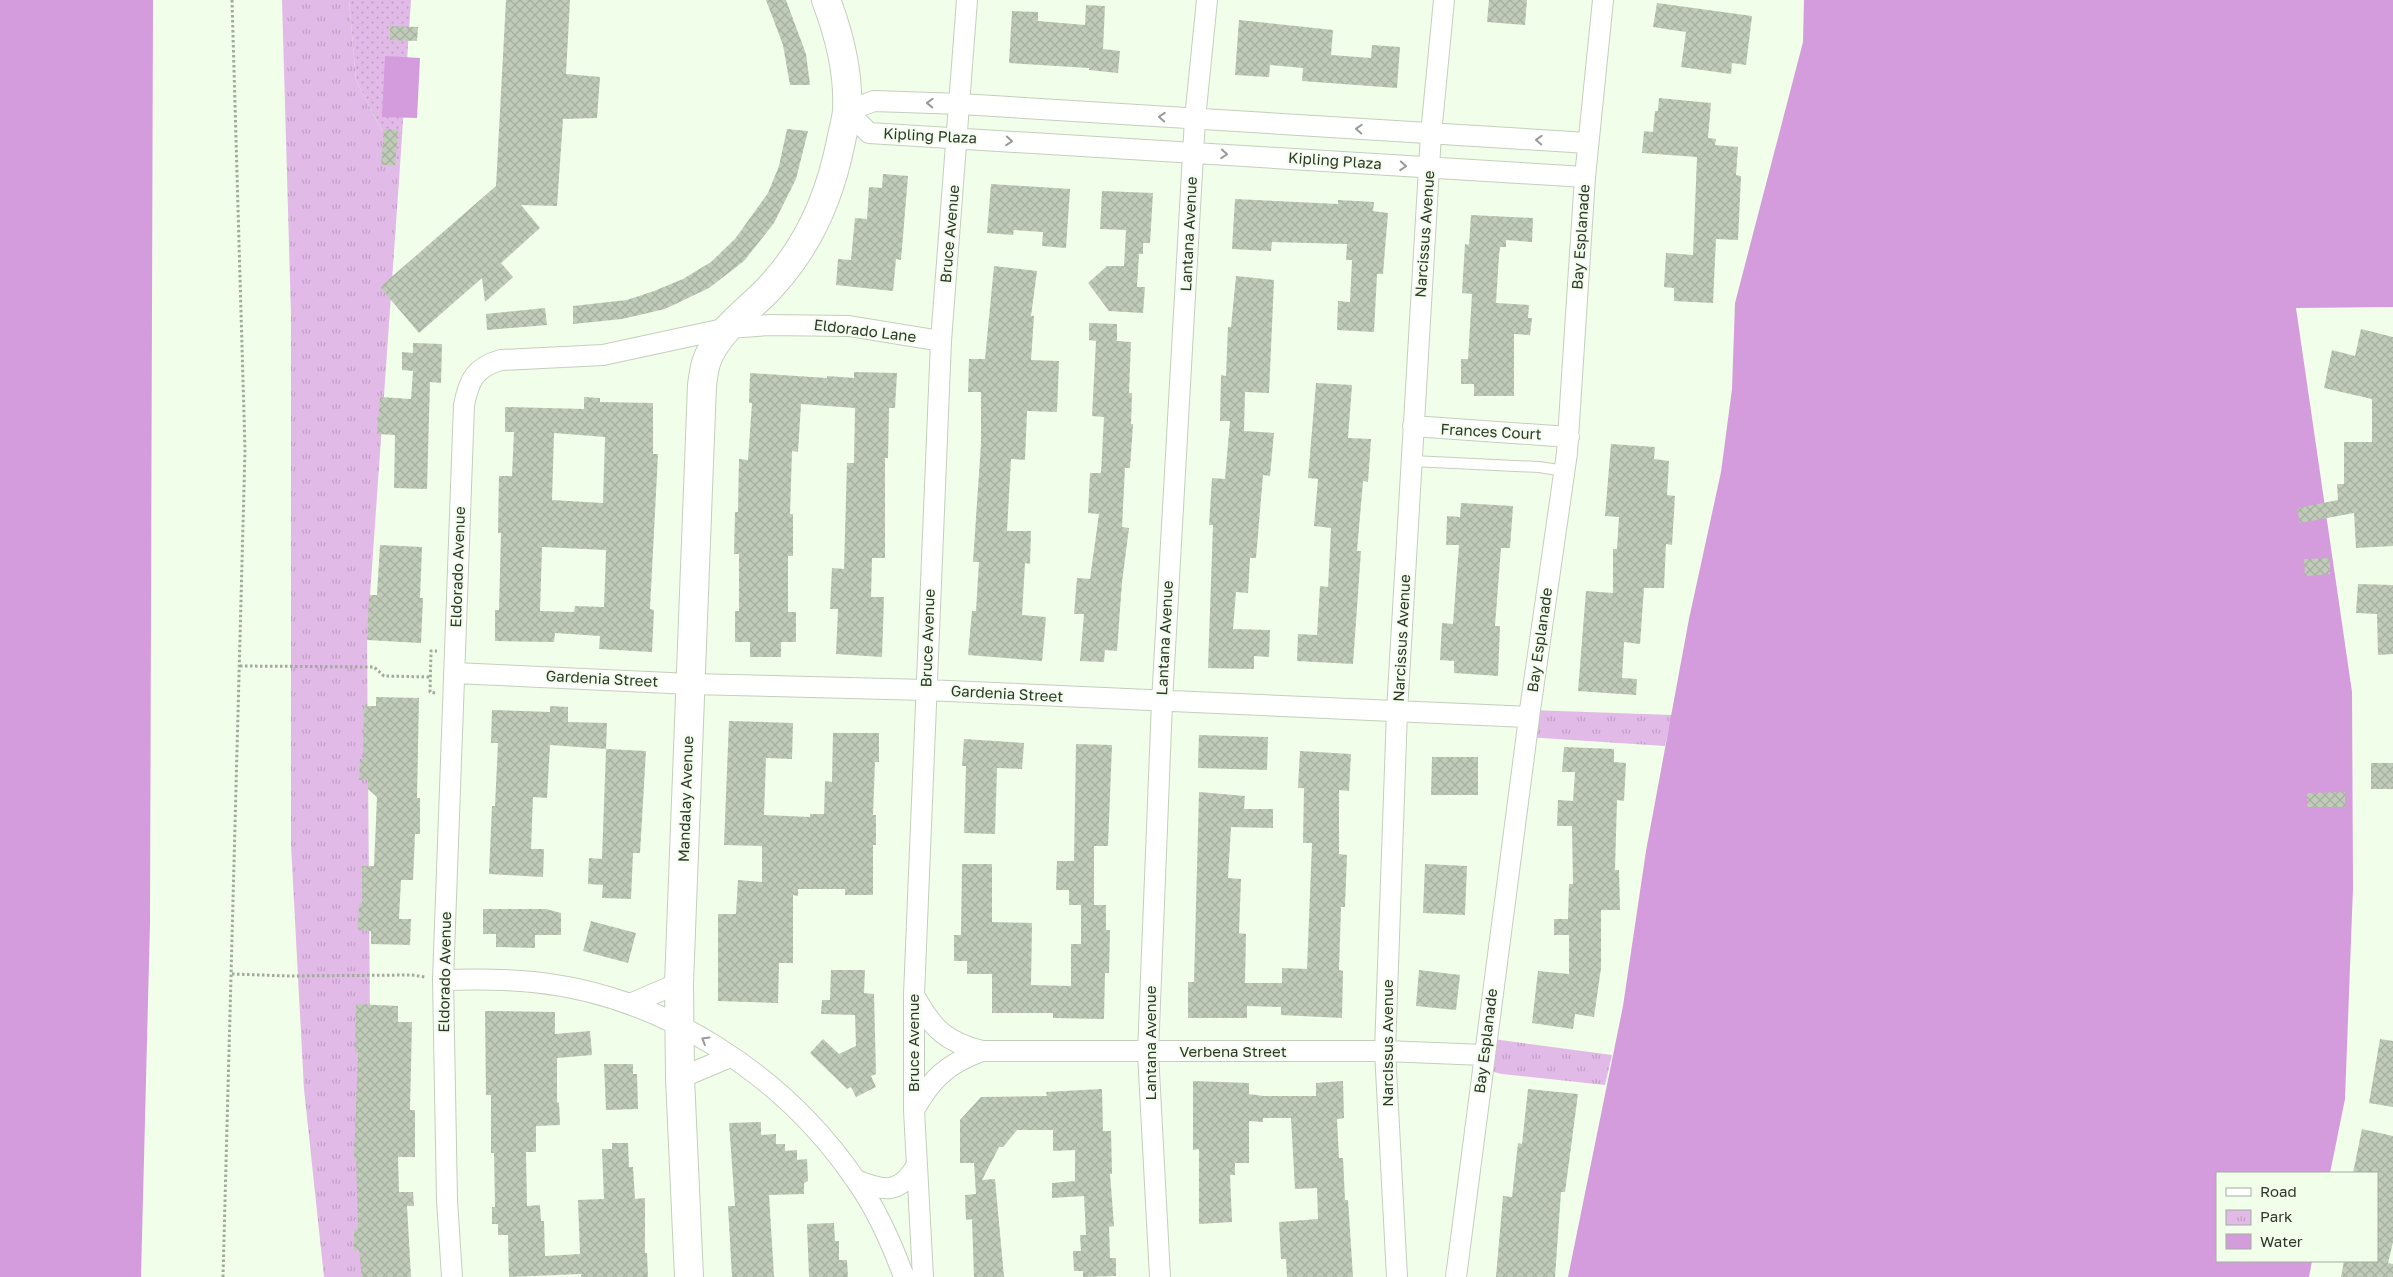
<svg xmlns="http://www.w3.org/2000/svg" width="2393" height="1277" font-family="'Golos Text',sans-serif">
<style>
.grass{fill:url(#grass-dots)}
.park{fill:url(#park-tufts)}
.water{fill:#d49cdc}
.building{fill:url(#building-cross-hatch);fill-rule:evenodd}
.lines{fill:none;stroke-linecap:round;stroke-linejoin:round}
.lane-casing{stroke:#c3cfbc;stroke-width:12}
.street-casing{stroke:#c3cfbc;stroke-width:22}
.secondary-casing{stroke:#c3cfbc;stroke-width:30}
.path{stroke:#a1ab9c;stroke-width:3;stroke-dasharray:2.5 2.5;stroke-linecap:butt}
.lane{stroke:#fff;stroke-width:10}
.street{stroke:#fff;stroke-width:20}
.secondary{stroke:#fff;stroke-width:28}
.oneway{stroke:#989a96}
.labels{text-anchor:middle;stroke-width:4;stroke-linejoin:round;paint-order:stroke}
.street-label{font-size:15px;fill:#30352e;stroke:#f1feea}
</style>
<defs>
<pattern id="grass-dots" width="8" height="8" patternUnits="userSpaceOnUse" patternTransform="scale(1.25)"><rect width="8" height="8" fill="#e2bae7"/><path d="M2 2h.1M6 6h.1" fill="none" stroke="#c2a0c6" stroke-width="1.8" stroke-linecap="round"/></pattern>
<pattern id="park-tufts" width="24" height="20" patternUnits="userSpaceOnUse" patternTransform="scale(1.25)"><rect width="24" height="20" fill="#e2bae7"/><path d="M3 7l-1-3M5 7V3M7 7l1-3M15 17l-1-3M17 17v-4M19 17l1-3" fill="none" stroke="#c2a0c6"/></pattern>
<pattern id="building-cross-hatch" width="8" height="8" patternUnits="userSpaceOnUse" patternTransform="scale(1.25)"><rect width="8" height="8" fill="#c0ccb9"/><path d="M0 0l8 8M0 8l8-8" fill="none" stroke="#a5b09f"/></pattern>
</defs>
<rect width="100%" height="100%" fill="#f1feea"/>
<path class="grass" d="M349,0H411L400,166L356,80Z"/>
<path class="park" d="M282,0H349L356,80L400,166L367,639L372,1277H324L304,1089L291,845V315Z
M1530,710L1672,715L1665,746L1526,737Z
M1486,1038L1612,1055L1605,1085L1502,1074L1482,1069Z"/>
<path class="water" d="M0,0H153L150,923L141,1277H0Z
M1804,0H2393V307L2296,308L2352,692L2353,888L2345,1099L2330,1173H2217V1261H2312L2309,1277H1568L1623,1006L1646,851L1689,619L1721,472L1732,389L1735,303L1803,42Z
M385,56L420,58L417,118L382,117Z"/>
<path class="building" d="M506,0H570L566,74L600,77L597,118L563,119L557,206L521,205L540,228L501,263L513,277L485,302L482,278L419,333L380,287L496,186Z
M766,0H786L806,54L810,85H790L783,45Z
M1489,0H1527L1525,25L1487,22Z
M1657,3L1752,16L1746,65L1732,63L1731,74L1681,67L1686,32L1653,27Z
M1086,5L1105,6L1103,49L1120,51L1118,73L1089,70V68L1009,63L1012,11L1038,12V21L1085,25Z
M1239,20L1333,30L1331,55L1371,58L1372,45L1400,47L1397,88L1302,81L1303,68L1270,65L1269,77L1235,75Z
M390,26L418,27L417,41L390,40Z
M1659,98L1711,103L1708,138L1716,139L1715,145L1738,147L1736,175L1741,176L1738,240L1716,239L1713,303L1674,301V288L1664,287L1666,253L1693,255L1697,157L1642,153L1644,131L1653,132L1655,111H1658Z
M384,129L398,130L395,165H381Z
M787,129L808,131L796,179L774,223L744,261L709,288L665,309L622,319L573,324V306L627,300L654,291L683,279L711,262L735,239L768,193L779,166Z
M883,174L908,176L901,260L896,259L893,291L836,285L838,259L851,260L855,218L867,219L869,187L882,188Z
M991,184L1070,189L1066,248L1042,246L1043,232L1014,230L1013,235L987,233Z
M1102,191L1153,193L1150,243H1143V254H1139L1137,287H1145L1143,313L1109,311L1088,283L1107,266H1124L1126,230L1100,229Z
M1235,199L1338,204V200L1374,202L1373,211L1388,213L1383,274H1377L1374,332L1337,330L1338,301L1350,302L1352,260H1346L1347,244L1272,242L1271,251L1232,249Z
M1471,215L1533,218L1532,242L1506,240V247H1500L1499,255L1496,303L1529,305L1528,318H1532L1530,335L1514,334V396H1474V384H1461V359H1468L1472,294L1462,293L1465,244L1469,245Z
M994,266L1037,271L1031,316H1034L1031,360L1059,361L1057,412L1027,411L1025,460L1011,459L1007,531H1031L1030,564L1025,563L1022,615L1046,617L1042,661L968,655L972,611H976L979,562H973L981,444V392H968L969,359H985Z
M1236,276L1274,280L1269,393L1245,392L1244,431L1274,433L1270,476L1263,475L1256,558H1250L1248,593L1236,592L1233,629L1270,630L1269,657L1254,656V669L1208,668L1213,525H1209L1212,478L1225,479L1230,421H1220L1221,375L1226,376L1228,327H1231Z
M545,308L547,325L487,330L486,314Z
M1089,323L1117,324V341L1131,342L1129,393H1132L1131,424H1133L1130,468H1125L1122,527L1129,528L1122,582L1117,651L1105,650L1104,662L1080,661L1084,614H1074L1077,578L1090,579L1099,514L1088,513L1090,473H1101L1104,417L1092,416L1096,341L1089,340Z
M2361,329L2393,337V546L2356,548L2354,513L2300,523L2297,508L2338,500L2337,484H2344V442H2372V399L2324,388L2332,350L2355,356Z
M413,343L442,344L441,383L430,382L427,489L394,488L395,435L377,434L380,397L411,399L413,371L402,370V352L413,353Z
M854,372L897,373L895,408H889L888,458H885V558H872L871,597H884L882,657L836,654L838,609H830L832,568L844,569L847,463H854L855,408L801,404L798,452L792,451L790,514H793V556H788V612H796V642H781V657H750V642H735V611H739V554H734L735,512H738L739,459L748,460L752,403H749L750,373L827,378V376L854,378Z
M1316,383L1352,385L1348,438L1371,439L1368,482L1363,481L1357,551H1361L1353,664L1297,661L1298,634L1317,635L1320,586L1328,587L1331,528L1314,526L1318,479L1308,478Z
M584,397L600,398V402L653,403V454H658L650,609L654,610L652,652L599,649L600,636L555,633L554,642L495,641V610H499L501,533H498L499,476H512L514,432H505V407L584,409ZM554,433L605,437L603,503L552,500ZM542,547L606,550L604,607L575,606L574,612L540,611Z
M1611,444L1655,447L1654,459L1669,461L1667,495L1675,496L1672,545L1666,544L1664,588H1644L1640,644L1624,642L1622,678L1637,679L1636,695L1578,691L1586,591L1613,593V549H1617L1619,517L1605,516Z
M1461,503L1513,506L1510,548H1501L1495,626H1500L1498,676L1454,673V661L1440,660L1442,623L1453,624L1459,545H1446L1447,516L1460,517Z
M380,545L422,547L420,598H423L421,643L367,640L369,595H377Z
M2330,558V574L2305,576L2304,559Z
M2358,584L2393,585V654L2378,655L2377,614L2356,613Z
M376,697L419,698L417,798H420V834H415L413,880H401L399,919H411L410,945L371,944V931L358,930L359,904H362V866H374L377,797L368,789V780H359L360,759H363L364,706H376Z
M550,706L568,707V722L607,723L606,749L550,745L547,798L533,797L531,849H544L543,877L489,874L492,806H495L498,743H491L492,710L550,712Z
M729,721L793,723L792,759L766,758L764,815L810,817V814H824L825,781L832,782L833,733H879V762H875L873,815H876V845H873V895H845V889H798V896L793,895V963H779L778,1003L718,1001V914H736L738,880L762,882V846L724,845Z
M1199,735L1268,737L1267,770L1198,768Z
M964,739L1024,743L1022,769L997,768L995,834L964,833L966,766H962Z
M1076,744L1112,745L1108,846H1094V905H1106V930H1110L1109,973H1105L1104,1019L1053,1018V1013H992V974H967V961H954V935H961L962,864H992V922L1032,923L1031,985L1071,986V944H1081V905H1069V890H1056L1057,861H1074Z
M1564,747L1614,749V762L1626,763L1624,801L1617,800L1615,870H1619L1620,910H1601V968L1594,1017L1575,1014L1573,1029L1532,1023L1538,971L1569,974V935H1554V919H1568L1569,884H1573L1572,826H1557L1558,800L1573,801L1575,772H1562Z
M606,749L646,751L640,853H633L631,899L602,898L603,885L588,884L589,858L602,859Z
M1300,751L1351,754L1349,791L1339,790V854L1347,855L1345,907H1341L1339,970L1343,971L1342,1018L1281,1015V1007L1247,1006V1018H1188V982H1194L1199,792L1245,796L1244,809H1273V828L1231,827L1228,878L1241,879L1239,933L1246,934L1245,983H1282V968L1307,969L1312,843H1303L1304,788H1298Z
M1432,757H1478V795H1431Z
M2371,763H2393V789H2371Z
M2345,792V807H2307V793Z
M1425,864L1467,866L1465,915L1423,913Z
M483,909H546L561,913V935H535V948L496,947V934H483Z
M591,921L636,933L628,963L583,951Z
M831,970H865L864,993L874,994L876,1074L871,1076L876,1087L856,1097L851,1087L847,1089L810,1053L823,1039L839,1054L856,1046L855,1015L821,1014L822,1000H830Z
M1419,970L1460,975L1456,1010L1416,1006Z
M356,1004L398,1006V1022H412L410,1110H415V1157H398L399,1192H413L414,1206H407L411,1277H362L359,1250L354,1251V1229H358L356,1157H354L358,1052H355Z
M485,1011L555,1012V1034L590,1031L592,1055L557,1058V1103L559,1102L560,1125L536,1126V1152H526L527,1206L540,1205L541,1221H544L545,1256L580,1254L578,1200L604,1199L602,1149H612V1143H628L629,1167H633L635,1199L645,1198V1253H647L648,1277H581V1274L509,1277L508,1235H498V1224H492V1207H495L494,1153H491V1095H486Z
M2380,1039L2393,1041V1107L2369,1103Z
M604,1064H633V1074H637L638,1109L606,1110Z
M1193,1081L1249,1083V1094L1263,1096H1316V1083L1343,1081L1344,1118L1337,1119L1339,1158H1343L1345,1200H1348L1353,1277H1287L1286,1259H1281L1279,1222L1318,1219L1317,1188L1295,1189L1291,1118H1263V1122L1249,1121V1163H1235V1175H1230L1232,1222L1199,1224V1149L1193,1150Z
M1102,1089L1103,1131H1111L1112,1174H1110L1114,1226L1109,1227L1110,1258H1116V1276L1083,1277V1271H1074L1073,1251H1081L1080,1235H1086L1084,1196L1052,1198V1183L1075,1181V1150L1053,1151V1130H1017L1003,1147H999L982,1180L995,1179L1004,1277H974L972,1219L966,1220L965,1195L976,1194L974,1163H960V1120L981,1097L1047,1096L1046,1092Z
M1528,1089L1578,1094L1565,1192H1561L1555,1277H1496L1503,1196L1512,1197L1518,1143L1522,1144Z
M761,1122V1135L776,1134V1144H785V1151L797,1150V1160L807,1159L808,1181L804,1183V1194L769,1195L774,1277H732L728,1206H735L729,1123Z
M2362,1129L2393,1136V1242L2388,1263L2393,1264V1277H2341L2344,1261H2377V1173H2353Z
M834,1223L835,1241H839V1260H847L848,1277H809L807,1224Z"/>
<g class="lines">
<g class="lane-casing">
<path id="lane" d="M1412,461L1539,467L1565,471"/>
</g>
<g class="street-casing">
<path id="street" d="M1585,177L869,133L847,111L874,101L961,104L1588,143
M1413,426L1569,437
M454,673L691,684L926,690L1529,717
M443,980C473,979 503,979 533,982C662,995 783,1074 855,1179C876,1208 892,1244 904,1277
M915,997C933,1029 946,1042 982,1051H1385L1484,1055
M630,1004L679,983
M680,1078L730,1057
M914,1110C932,1078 947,1064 982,1051
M856,1180C885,1192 900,1194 917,1165
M452,1277L447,1200L443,980L464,405C469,379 476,367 501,360L603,355L728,328L770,325L849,326L941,341
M923,1277L914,1110V995L941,341L967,0
M1160,1277L1148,1053L1162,702L1195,119L1207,0
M1397,1277L1385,1051L1397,711L1431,134L1444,0
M1456,1277L1530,710L1567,453L1585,177L1603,0"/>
</g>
<g class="secondary-casing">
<path id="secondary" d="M689,1277L680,1078L679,983L702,385C703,378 704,370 706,363C717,329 752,309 774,283C810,243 831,192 841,141C843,131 846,121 847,111C849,74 839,34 826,0"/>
</g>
<path class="path" d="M240,666L374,667L384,676L431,677
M435,693L430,692L431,651H437
M232,974L290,976L412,975L425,977
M223,1277L245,450L232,0"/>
<use href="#lane" class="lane"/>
<use href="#street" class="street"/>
<use href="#secondary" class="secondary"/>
</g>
<defs><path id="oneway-chevron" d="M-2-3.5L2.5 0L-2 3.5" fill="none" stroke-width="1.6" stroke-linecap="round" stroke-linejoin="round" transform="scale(1.25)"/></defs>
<g class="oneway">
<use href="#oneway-chevron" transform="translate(930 103) rotate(-178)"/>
<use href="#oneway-chevron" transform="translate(1162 117) rotate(-176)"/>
<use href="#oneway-chevron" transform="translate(1359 129) rotate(-177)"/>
<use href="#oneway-chevron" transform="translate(1539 140) rotate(-177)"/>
<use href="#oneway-chevron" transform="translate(1009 141) rotate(4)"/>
<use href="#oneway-chevron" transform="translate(1224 154) rotate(4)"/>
<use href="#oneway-chevron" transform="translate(1403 166) rotate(4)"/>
<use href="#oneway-chevron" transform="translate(705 1040) rotate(-149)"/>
</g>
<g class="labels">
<g class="street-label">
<text transform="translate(930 136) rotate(3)" y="5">Kipling Plaza</text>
<text transform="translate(1335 161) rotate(4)" y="5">Kipling Plaza</text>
<text transform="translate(950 234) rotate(-85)" y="5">Bruce Avenue</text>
<text transform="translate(1189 234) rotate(-87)" y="5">Lantana Avenue</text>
<text transform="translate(1425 234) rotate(-86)" y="5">Narcissus Avenue</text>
<text transform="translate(1581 237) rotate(-86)" y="5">Bay Esplanade</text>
<text transform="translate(865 331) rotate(7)" y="5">Eldorado Lane</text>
<text transform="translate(1491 432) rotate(3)" y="5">Frances Court</text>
<text transform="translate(458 567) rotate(-88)" y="5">Eldorado Avenue</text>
<text transform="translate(928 638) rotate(-88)" y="5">Bruce Avenue</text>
<text transform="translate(1165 638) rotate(-87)" y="5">Lantana Avenue</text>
<text transform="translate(1402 638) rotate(-87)" y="5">Narcissus Avenue</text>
<text transform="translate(1540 640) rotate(-82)" y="5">Bay Esplanade</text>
<text transform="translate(602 679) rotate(3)" y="5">Gardenia Street</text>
<text transform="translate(1007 694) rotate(3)" y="5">Gardenia Street</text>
<text transform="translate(686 799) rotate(-88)" y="5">Mandalay Avenue</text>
<text transform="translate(445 972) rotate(-89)" y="5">Eldorado Avenue</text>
<text transform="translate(1486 1041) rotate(-83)" y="5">Bay Esplanade</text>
<text transform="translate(914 1043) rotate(-90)" y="5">Bruce Avenue</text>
<text transform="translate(1151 1043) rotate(-90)" y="5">Lantana Avenue</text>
<text transform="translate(1388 1043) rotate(-90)" y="5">Narcissus Avenue</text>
<text x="1233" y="1057">Verbena Street</text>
</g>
</g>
<rect x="2216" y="1172" width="162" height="90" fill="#f1feea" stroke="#a4ae9f"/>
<rect x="2226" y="1188" width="25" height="8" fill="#ffffff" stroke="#a4ae9f"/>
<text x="2260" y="1197" font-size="15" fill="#30352e">Road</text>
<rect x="2226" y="1210" width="25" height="15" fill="url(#park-tufts)" stroke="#a4ae9f"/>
<text x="2260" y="1222" font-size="15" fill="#30352e">Park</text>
<rect x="2226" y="1234" width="25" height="15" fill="#d49cdc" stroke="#a4ae9f"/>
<text x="2260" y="1247" font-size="15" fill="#30352e">Water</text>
</svg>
